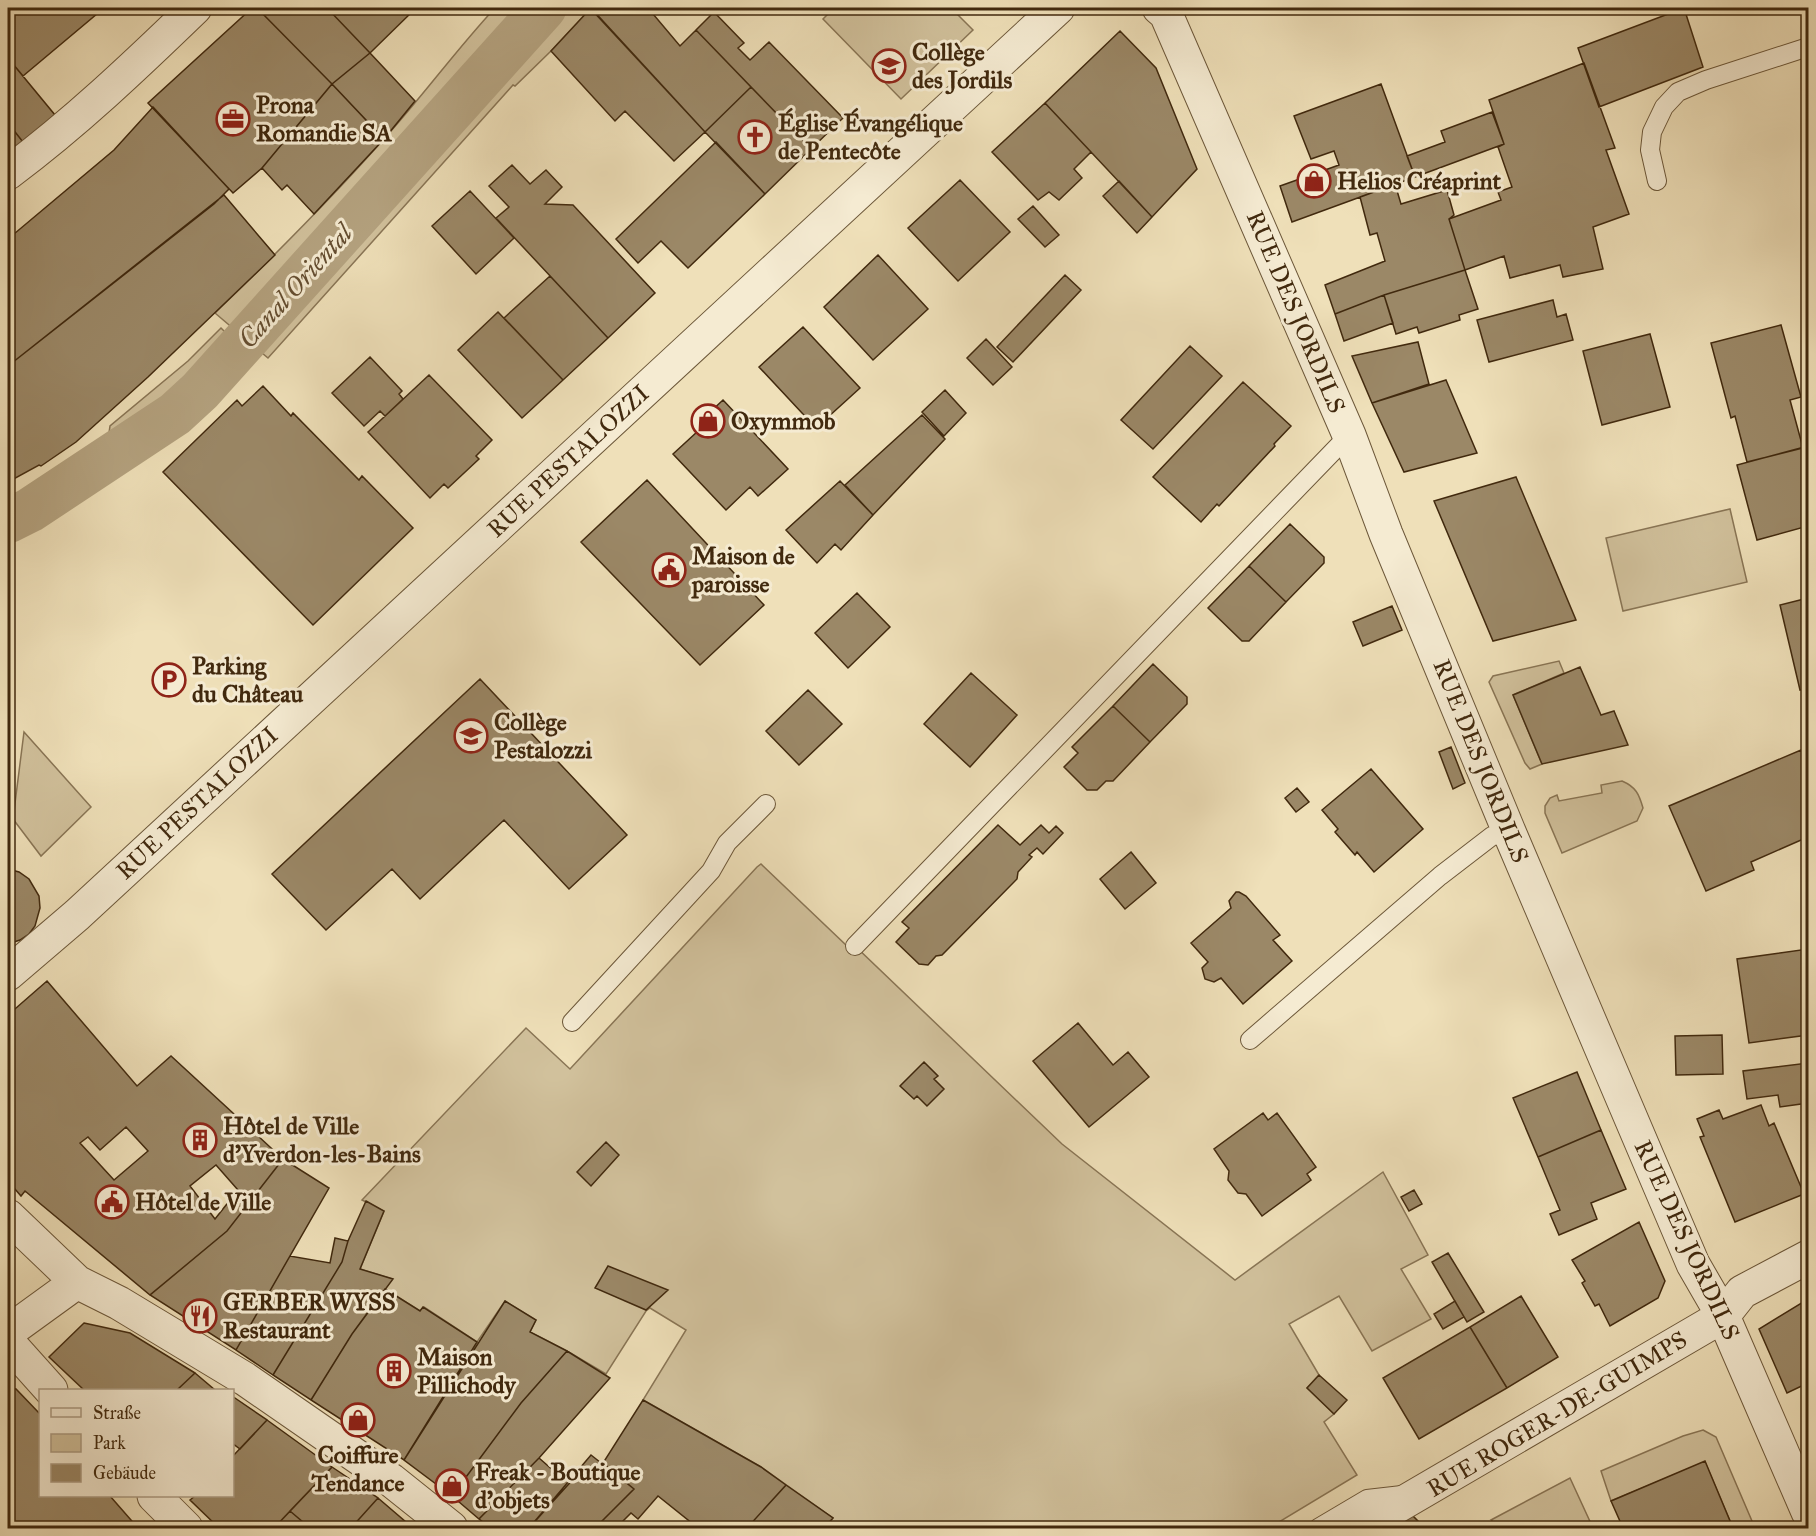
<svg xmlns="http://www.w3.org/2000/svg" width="1816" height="1536" font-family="'IM FELL Great Primer',serif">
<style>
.green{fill:#d1c19c;stroke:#897555;stroke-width:1.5}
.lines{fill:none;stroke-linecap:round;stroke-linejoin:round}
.canal{stroke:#b4a27f;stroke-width:45}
.building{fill:#9b8867;stroke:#41290e;stroke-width:1.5;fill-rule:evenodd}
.lane-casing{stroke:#6c5739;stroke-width:20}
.street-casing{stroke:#6c5739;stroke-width:35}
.lane{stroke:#f5ebd2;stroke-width:18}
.street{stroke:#f5ebd2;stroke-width:33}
.labels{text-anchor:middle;stroke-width:6;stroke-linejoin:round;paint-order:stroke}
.poi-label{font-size:24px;font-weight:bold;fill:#41290e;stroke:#f5ebd2;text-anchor:start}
.street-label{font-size:24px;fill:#41290e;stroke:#f5ebd2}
.water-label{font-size:26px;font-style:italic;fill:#644d30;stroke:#f5ebd2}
</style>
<rect width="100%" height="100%" fill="#efe0b9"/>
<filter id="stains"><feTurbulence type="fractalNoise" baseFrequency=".00333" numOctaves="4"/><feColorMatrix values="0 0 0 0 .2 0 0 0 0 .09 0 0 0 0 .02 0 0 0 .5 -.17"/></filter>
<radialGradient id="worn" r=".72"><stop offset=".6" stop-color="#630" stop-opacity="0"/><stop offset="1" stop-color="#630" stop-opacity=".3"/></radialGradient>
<path class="green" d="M495,8H522L235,330L215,313C273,257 330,200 383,140C422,97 456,50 495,8Z
M555,8H591L551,51L515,86L513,85L268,358L255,347L375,213Z
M834,8H951L973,30L901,99L823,19Z
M221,328L229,336L172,397L80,468L82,453L109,433L110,426L188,361Z
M1730,509L1747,582L1623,611L1606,538Z
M1559,661L1564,673L1513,695L1542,764L1530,769L1525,763L1489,682L1493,676Z
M24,732L91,807L41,856L13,819Z
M1622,781C1636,787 1639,794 1643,808L1637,821L1562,853L1545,813V806L1550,798L1557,795L1559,801L1602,793L1601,785Z
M761,864L846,945L855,946L1062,1144L1235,1280L1383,1172L1428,1255L1401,1269L1431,1319L1372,1351L1339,1296L1289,1324L1319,1375L1307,1388L1334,1414L1324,1422L1357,1475L1269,1528H824L833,1518L761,1467L643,1400L686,1330L650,1308L646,1311L606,1374L567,1351L530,1332L536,1320L505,1301L477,1342L424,1307L420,1311L385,1289L392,1279L360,1269L384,1211L362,1200L526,1028L570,1069L757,867Z
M1703,1430L1716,1437L1755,1528H1733L1705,1462L1611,1501L1601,1471L1683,1436Z
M1570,1478L1593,1528H1501L1491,1520Z"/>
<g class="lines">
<path class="canal" d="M8,521L30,510L175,414L200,391L544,8"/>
</g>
<path class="building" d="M8,8H104L23,76L8,58Z
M252,8H257L332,84L262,168L233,193L148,103Z
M257,8H327L370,53L332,84Z
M327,8H416L370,53Z
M590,8H648L680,46L696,30L751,87L705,132Z
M591,8L705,132L674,161L625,111L615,121L551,51Z
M1684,8L1703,67L1599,107L1578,48Z
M714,12L744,43L738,48L750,60L769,42L843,118L811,149L696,30Z
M1120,31L1156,68L1197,169L1152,217L1045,103Z
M370,53L415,101L384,139L332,84Z
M8,58L55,115L23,142L8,123Z
M1584,63L1615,148L1606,150L1629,214L1593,227L1603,269L1563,277L1560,265L1510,278L1504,256L1465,270L1449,219L1501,200L1498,192L1512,187L1498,147L1504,144L1489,100Z
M332,84L384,139L314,214L287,185L282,190L262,168Z
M1381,84L1415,177L1292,222L1280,186L1339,165L1334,151L1311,159L1294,116Z
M751,87L811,149L765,194L705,132Z
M1045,103L1091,152L1074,169L1082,178L1059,200L1049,192L1038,200L992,152Z
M153,107L229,189L214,204L8,366V239L114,150Z
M1492,112L1504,144L1415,177L1407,156L1445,142L1441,131Z
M8,123L23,142L8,153Z
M716,142L765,194L688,268L661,241L638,263L616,239Z
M512,165L530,184L546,170L562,187L545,204L573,205L655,293L608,338L496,218L509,207L489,186Z
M960,180L1010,232L958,281L908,228Z
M1119,181L1152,217L1137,233L1103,196Z
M1395,184L1401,204L1447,190L1454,215L1449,219L1465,270L1384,295L1335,314L1325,285L1385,261L1377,233L1370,235L1360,197Z
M470,191L514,238L476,274L432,226Z
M224,195L275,255L148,377L76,442L41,466L39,465L10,481L8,477V366Z
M1033,206L1059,235L1045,247L1018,219Z
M878,255L928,309L873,360L824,307Z
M1465,270L1478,309L1459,315L1460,320L1419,333L1417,327L1396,334L1384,295Z
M1065,275L1081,290L1013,362L997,347Z
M550,276L608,338L563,380L504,318Z
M1384,295L1393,323L1344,341L1335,314Z
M1553,300L1557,317L1566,314L1573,340L1489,362L1477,320Z
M498,312L563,380L522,418L458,350Z
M1781,325L1801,397L1790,400L1803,448L1747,462L1735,416L1731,418L1711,343Z
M803,327L860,388L816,428L759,367Z
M1650,334L1670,407L1602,425L1583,351Z
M986,339L1012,367L993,385L967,358Z
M1418,342L1429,384L1372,403L1352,356Z
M1190,346L1222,376L1153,449L1121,420Z
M370,357L402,391L399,394L403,399L385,416L380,411L364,426L332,393Z
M429,375L492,440L476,456L479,459L448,488L444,484L430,498L368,432Z
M1446,380L1477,453L1404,472L1372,403Z
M1243,382L1291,426L1274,444L1275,446L1219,506L1217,504L1201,522L1153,477Z
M263,386L291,416L293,413L359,480L362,476L413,528L313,625L163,472L237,400L242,406Z
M945,390L966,413L944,436L922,412Z
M723,400L788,469L758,496L750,487L726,510L673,454L698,431L694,427Z
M922,415L945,439L873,515L845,485Z
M1808,446V526L1757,540L1737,465Z
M1516,477L1576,620L1493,641L1434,501Z
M647,480L764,605L700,665L581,542Z
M840,481L873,515L841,550L835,544L817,563L786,530Z
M1290,524L1324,557V563L1286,602L1249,566Z
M1249,566L1286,602L1249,641H1242L1208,608Z
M857,593L890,627L848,668L815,633Z
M1808,598V688L1800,690L1780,605Z
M1392,606L1402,630L1363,646L1353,622Z
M1153,664L1187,697V704L1150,742L1113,706Z
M1580,667L1601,715L1614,711L1628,745L1542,764L1513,695Z
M971,673L1017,715L970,767L924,724Z
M480,679L627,835L569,889L504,820L420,899L392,869L326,930L272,874Z
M808,690L842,724L799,765L766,731Z
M1113,706L1150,742L1113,781H1106L1097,790H1087L1064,767L1078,753L1072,747Z
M1451,747L1465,783L1453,789L1439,752Z
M1801,750L1808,767V837L1751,862L1754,870L1706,891L1669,806Z
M1371,769L1423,829L1374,872L1357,852L1355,855L1335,832L1338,829L1322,810Z
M1297,788L1309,802L1296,812L1285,798Z
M998,825L1020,845L1041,825L1049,833L1056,826L1063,833L1043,854L1037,848L1029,855L1032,857L1018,872L1017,879L942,955L936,956L928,965L919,964L896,942L909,928L902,922Z
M1131,852L1156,883L1125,909L1100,879Z
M8,869L19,872L29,879L39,896L40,908L35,926L29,934L20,940L8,944Z
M1236,892H1239L1246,896L1280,935L1273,940L1292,961L1243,1004L1221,978L1214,982L1205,979L1202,968L1208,962L1191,943L1231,908L1229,901Z
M1808,949V1035L1749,1043L1737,959Z
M47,981L137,1086L171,1056L283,1159L227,1231L150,1295L25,1191L21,1196L8,1181V1015ZM126,1127L148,1151L114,1180L80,1143L88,1137L100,1150ZM216,1165L238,1190L215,1219L190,1186Z
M1078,1023L1113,1065L1128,1052L1149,1077L1089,1127L1033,1061Z
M1722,1035L1723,1074L1676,1075L1675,1036Z
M924,1062L938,1076L934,1079L944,1089L927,1106L917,1096L914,1099L900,1086Z
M1808,1063V1103L1780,1107L1778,1095L1747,1099L1743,1071Z
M1577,1072L1601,1130L1538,1157L1513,1098Z
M1761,1105L1769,1126L1774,1123L1804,1194L1735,1222L1700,1137L1704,1136L1697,1119L1719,1110L1723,1119Z
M1263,1113L1268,1120L1277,1113L1316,1167L1307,1174L1311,1180L1262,1216L1246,1194L1238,1193L1228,1180L1229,1171L1214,1149Z
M1601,1130L1626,1189L1591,1203L1597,1219L1559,1235L1550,1214L1560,1210L1538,1157Z
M606,1142L619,1155L591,1186L577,1172Z
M283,1159L329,1188L236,1350L150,1295L227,1231Z
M1414,1190L1422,1204L1409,1211L1401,1197Z
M366,1201L384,1211L360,1269L393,1279L352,1334L311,1400L273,1375L342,1262L348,1241Z
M1639,1222L1665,1281L1658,1298L1610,1326L1599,1304L1595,1306L1582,1283L1585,1281L1572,1260Z
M335,1238L348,1241L342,1262L273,1375L236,1350L290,1256L330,1263Z
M1448,1253L1484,1312L1467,1322L1432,1262Z
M608,1266L668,1290L646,1310L595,1288Z
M385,1289L420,1311L423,1307L477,1342L404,1460L311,1400L352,1334Z
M1521,1296L1558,1357L1507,1388L1470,1327Z
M1808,1299V1383L1787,1393L1759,1329Z
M505,1301L536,1320L530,1332L567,1351L521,1403L452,1496L404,1460Z
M1455,1301L1464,1317L1443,1329L1434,1314Z
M84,1323L130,1333L195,1373L177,1390H84L49,1357Z
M1470,1327L1507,1388L1419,1439L1383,1378Z
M567,1351L610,1378L539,1458L479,1519L452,1496L521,1403Z
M195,1373L215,1390H177Z
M1319,1375L1347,1400L1334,1414L1307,1388Z
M8,1387L16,1389L40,1414V1496H110L138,1528H8Z
M232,1396L267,1420L240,1449L232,1443Z
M643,1400L761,1467L786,1485L747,1528H698L658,1496L638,1519L631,1513L616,1528H595L634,1489L603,1463Z
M267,1420L332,1467L274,1528H219L190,1500L195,1496H232V1457Z
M591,1455L634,1489L595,1528H529Z
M539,1458L555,1472L560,1465L575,1477L529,1528H491L479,1519Z
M1705,1461L1733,1528H1623L1611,1501Z
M332,1467L378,1498L351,1528H310L290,1511Z
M786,1485L833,1518L824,1528H747Z
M378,1498L413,1528H351Z
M290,1511L310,1528H274Z
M1412,1515L1425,1528H1389Z"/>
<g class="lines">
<g class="lane-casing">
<path id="lane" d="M1657,181L1650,150L1652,132L1664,107L1678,92L1706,80L1808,47
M855,946L1349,435
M572,1022L711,871L727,843L766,804
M1250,1040L1440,876L1492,836L1510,834
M1318,1528L1367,1499L1402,1495"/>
</g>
<g class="street-casing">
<path id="street" d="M1159,8L1166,14L1349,435L1386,534L1510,834L1693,1264L1723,1316L1808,1512
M8,173C75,123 135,66 195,8
M8,974L77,915L1058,8
M8,1216L77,1282L119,1303L245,1379L391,1480L451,1528
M8,1332L77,1282
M8,1342L51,1390
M154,1496L186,1528
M1360,1528L1723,1316L1742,1292L1808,1257"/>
</g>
<use href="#lane" class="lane"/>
<use href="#street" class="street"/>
</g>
<defs>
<g id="school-ring" transform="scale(1.725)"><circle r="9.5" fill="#f5ebd2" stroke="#8f2418" stroke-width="1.5"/><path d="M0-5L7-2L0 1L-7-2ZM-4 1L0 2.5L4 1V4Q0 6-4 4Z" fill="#8f2418"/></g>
<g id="office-ring" transform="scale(1.725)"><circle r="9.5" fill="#f5ebd2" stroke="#8f2418" stroke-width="1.5"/><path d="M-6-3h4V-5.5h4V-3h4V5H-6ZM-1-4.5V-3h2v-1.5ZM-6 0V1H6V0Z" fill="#8f2418"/></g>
<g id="church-ring" transform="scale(1.725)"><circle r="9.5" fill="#f5ebd2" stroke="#8f2418" stroke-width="1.5"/><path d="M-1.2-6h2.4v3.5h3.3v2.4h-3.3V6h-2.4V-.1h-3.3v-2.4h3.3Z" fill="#8f2418"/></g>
<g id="shop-ring" transform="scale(1.725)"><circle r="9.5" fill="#f5ebd2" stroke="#8f2418" stroke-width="1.5"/><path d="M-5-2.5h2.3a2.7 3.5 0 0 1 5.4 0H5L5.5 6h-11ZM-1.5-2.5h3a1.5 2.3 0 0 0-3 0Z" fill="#8f2418"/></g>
<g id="civic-ring" transform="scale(1.725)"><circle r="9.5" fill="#f5ebd2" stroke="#8f2418" stroke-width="1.5"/><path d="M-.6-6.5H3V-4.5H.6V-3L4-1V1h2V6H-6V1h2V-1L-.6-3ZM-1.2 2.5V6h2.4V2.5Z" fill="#8f2418"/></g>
<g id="parking-ring" transform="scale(1.725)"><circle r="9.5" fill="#f5ebd2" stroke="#8f2418" stroke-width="1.5"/><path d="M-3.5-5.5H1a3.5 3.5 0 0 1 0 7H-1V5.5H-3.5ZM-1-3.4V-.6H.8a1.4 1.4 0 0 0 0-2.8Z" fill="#8f2418"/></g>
<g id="building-ring" transform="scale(1.725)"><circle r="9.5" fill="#f5ebd2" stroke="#8f2418" stroke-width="1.5"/><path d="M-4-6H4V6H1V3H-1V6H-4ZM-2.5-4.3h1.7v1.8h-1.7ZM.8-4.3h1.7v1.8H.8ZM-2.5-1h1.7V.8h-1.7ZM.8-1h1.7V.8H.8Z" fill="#8f2418"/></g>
<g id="restaurant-ring" transform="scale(1.725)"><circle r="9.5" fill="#f5ebd2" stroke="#8f2418" stroke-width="1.5"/><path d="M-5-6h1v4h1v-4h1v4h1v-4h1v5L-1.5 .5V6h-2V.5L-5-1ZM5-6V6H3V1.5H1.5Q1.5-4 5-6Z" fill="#8f2418"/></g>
</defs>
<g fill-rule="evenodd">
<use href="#school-ring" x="889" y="66"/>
<use href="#office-ring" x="233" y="119"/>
<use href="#church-ring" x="755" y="137"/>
<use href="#shop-ring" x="1314" y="181"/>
<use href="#shop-ring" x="708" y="421"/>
<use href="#civic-ring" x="669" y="570"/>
<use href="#parking-ring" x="169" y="680"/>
<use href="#school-ring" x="471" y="736"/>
<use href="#building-ring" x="200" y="1140"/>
<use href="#civic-ring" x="112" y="1202"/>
<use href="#restaurant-ring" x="200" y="1316"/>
<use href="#building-ring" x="394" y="1371"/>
<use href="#shop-ring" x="358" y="1420"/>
<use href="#shop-ring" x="452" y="1486"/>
</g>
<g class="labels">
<g class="poi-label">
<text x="912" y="60">Collège<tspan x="912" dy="28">des Jordils</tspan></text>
<text x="256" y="113">Prona<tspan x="256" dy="28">Romandie SA</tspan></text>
<text x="778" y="131">Église Évangélique<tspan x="778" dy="28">de Pentecôte</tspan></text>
<text x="1337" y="189">Helios Créaprint</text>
<text x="731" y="429">Oxymmob</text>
<text x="692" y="564">Maison de<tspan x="692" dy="28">paroisse</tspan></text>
<text x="192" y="674">Parking<tspan x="192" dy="28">du Château</tspan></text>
<text x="494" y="730">Collège<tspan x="494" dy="28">Pestalozzi</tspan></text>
<text x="223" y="1134">Hôtel de Ville<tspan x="223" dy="28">d'Yverdon-les-Bains</tspan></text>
<text x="135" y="1210">Hôtel de Ville</text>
<text x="223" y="1310">GERBER WYSS<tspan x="223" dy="28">Restaurant</tspan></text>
<text x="417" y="1365">Maison<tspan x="417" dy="28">Pillichody</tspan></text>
<text x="358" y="1463" text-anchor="middle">Coiffure<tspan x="358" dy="28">Tendance</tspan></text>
<text x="475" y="1480">Freak - Boutique<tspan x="475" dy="28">d'objets</tspan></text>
</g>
<g class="street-label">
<text transform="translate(1296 312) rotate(67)" y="8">RUE DES JORDILS</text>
<text transform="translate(568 461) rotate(-43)" y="8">RUE PESTALOZZI</text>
<text transform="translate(1481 761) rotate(68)" y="8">RUE DES JORDILS</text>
<text transform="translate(197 803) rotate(-43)" y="8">RUE PESTALOZZI</text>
<text transform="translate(1687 1240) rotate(65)" y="8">RUE DES JORDILS</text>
<text transform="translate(1557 1414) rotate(-31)" y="8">RUE ROGER-DE-GUIMPS</text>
</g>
<g class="water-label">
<text transform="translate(295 286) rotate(-48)" y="9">Canal Oriental</text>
</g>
</g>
<rect width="1816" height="1536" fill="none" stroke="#efe0b9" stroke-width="30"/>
<rect x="9" y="9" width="1798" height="1518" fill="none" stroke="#41290e" stroke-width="3"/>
<rect x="15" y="15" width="1786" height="1506" fill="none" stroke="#41290e" stroke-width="1.5"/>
<rect x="39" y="1389" width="195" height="108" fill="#f5ebd2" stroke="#ad9d84" stroke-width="1.5"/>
<rect x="51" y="1408" width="30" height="9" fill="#f5ebd2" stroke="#ad9d84" stroke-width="1.5"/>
<text x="93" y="1419" font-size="18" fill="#41290e">Straße</text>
<rect x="51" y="1434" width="30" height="18" fill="#d1c19c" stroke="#ad9d84" stroke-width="1.5"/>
<text x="93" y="1449" font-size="18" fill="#41290e">Park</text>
<rect x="51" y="1464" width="30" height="18" fill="#9b8867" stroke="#ad9d84" stroke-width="1.5"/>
<text x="93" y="1479" font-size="18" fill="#41290e">Gebäude</text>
<rect width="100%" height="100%" filter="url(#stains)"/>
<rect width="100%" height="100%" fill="url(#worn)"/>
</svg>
